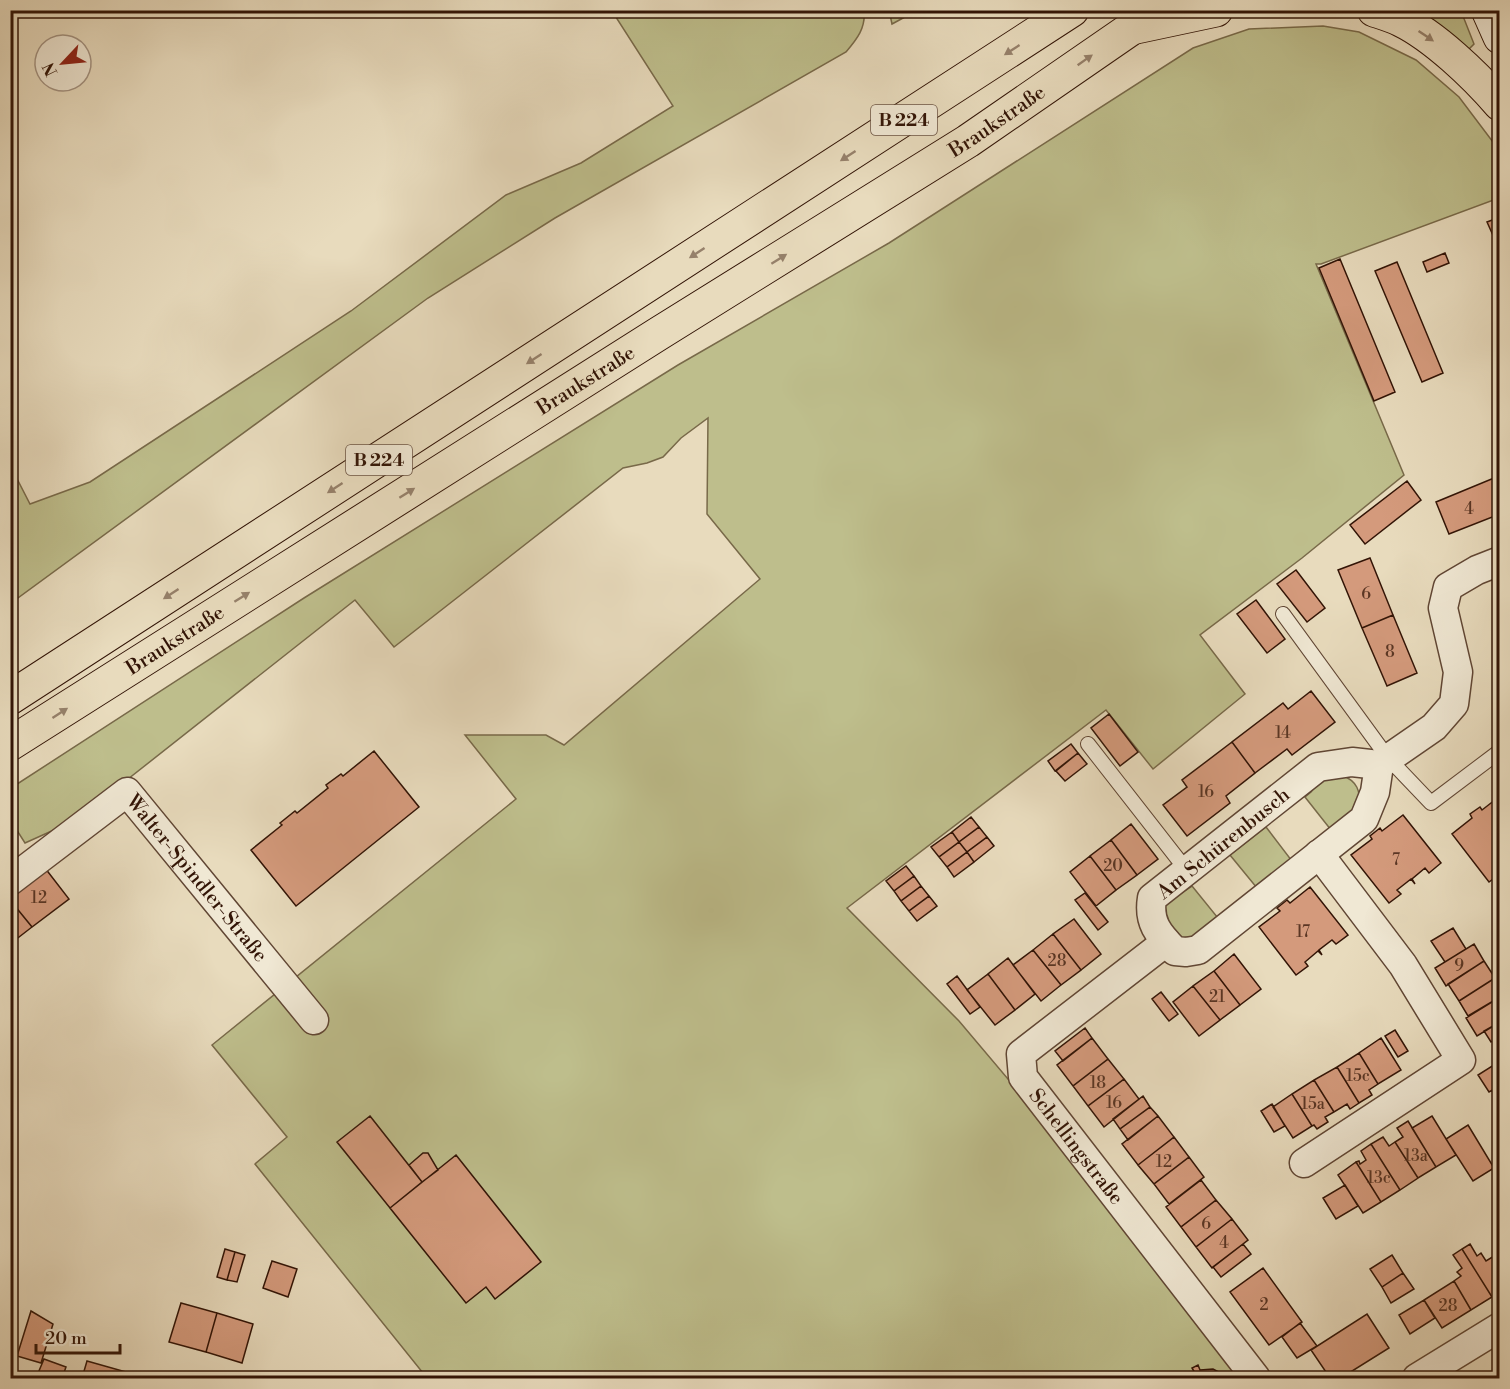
<svg xmlns="http://www.w3.org/2000/svg" width="1510" height="1389" font-family="'Libre Bodoni',serif">
<style>
.green{fill:#bebe8c;stroke:#786949;stroke-width:1.5}
.building{fill:#d49a7c;stroke:#321406;stroke-width:1.5}
.lines{fill:none;stroke-linecap:round;stroke-linejoin:round}
.service-casing{stroke:#604634;stroke-width:16}
.minor-casing{stroke:#604634;stroke-width:31}
.secondary-casing{stroke:#321406;stroke-width:35}
.primary-casing{stroke:#321406;stroke-width:35}
.service{stroke:#f0e8d4;stroke-width:14}
.minor{stroke:#f0e8d4;stroke-width:28}
.secondary{stroke:#f0e8d4;stroke-width:33}
.primary{stroke:#e8dbbd;stroke-width:33}
.oneway{fill:#96816b}
.labels{text-anchor:middle;stroke-width:6;stroke-linejoin:round;paint-order:stroke}
.number-label{font-size:16px;fill:#5a3624}
.shield{fill:#f0e8d4;stroke:#6b5444;stroke-width:1.5}
.shield-label{font-size:18px;font-weight:bold;fill:#321406}
.street-label{font-size:20px;fill:#321406;stroke:#f0e8d4}
</style>
<rect width="100%" height="100%" fill="#e8dbbd"/>
<filter id="stains"><feTurbulence type="fractalNoise" baseFrequency=".00333" numOctaves="4"/><feColorMatrix values="0 0 0 0 .2 0 0 0 0 .09 0 0 0 0 .02 0 0 0 .5 -.17"/></filter>
<radialGradient id="worn" r=".72"><stop offset=".6" stop-color="#630" stop-opacity="0"/><stop offset="1" stop-color="#630" stop-opacity=".3"/></radialGradient>
<path class="green" d="M889,10H916V11L892,24Z
M612,11L864,10C866,28 857,39 846,52L555,218L428,298L11,603V467L30,504L90,482L351,311L506,195L581,163L673,106Z
M1408,11H1461L1474,44L1468,50Z
M1323,26L1359,32L1416,60L1459,97L1499,150V198L1321,264H1316L1404,475L1302,558L1200,635L1245,694L1153,769L1106,710L847,908L959,1021L1079,1163L1242,1378H427L255,1164L287,1137L212,1045L516,799L465,735H546L564,745L760,579L707,514L708,418L681,438L663,457L647,463L623,468L394,647L355,600L109,794L65,825L25,843L11,821V788L304,598L678,365L889,243L1193,48L1249,29Z
M1341,775C1358,781 1360,791 1360,807L1331,830L1305,797L1311,792L1318,782Z
M1266,827L1292,861L1257,888L1230,855Z
M1192,886L1218,918L1189,940L1169,933L1163,908L1166,903Z"/>
<path class="building" d="M1500,217V251L1487,222Z
M1445,253L1449,263L1427,272L1423,262Z
M1340,259L1395,392L1374,401L1319,268Z
M1397,262L1443,373L1422,382L1375,271Z
M1500,476V493L1494,478Z
M1494,478L1500,493V514L1449,534L1436,502Z
M1407,481L1421,500L1365,544L1350,525Z
M1370,558L1393,615L1362,628L1338,570Z
M1296,570L1325,608L1307,622L1277,584Z
M1256,600L1285,639L1267,653L1237,614Z
M1393,615L1417,673L1387,686L1362,628Z
M1311,691L1335,722L1292,755L1287,749L1255,773L1232,742L1283,703L1288,709Z
M1109,714L1138,752L1120,766L1091,728Z
M1232,742L1255,773L1226,796L1230,803L1187,836L1163,805L1187,787L1182,780Z
M1071,744L1078,753L1055,771L1048,761Z
M374,751L419,807L296,906L251,850L282,825L280,823L295,811L297,813L328,788L326,785L341,774L343,776Z
M1078,753L1087,764L1065,781L1056,771Z
M1500,796V867L1498,868L1500,874L1489,882L1452,834L1472,818L1470,814L1480,807L1482,810Z
M1403,815L1441,863L1429,873L1425,868L1412,879L1415,884L1411,879L1397,890L1401,894L1389,903L1351,855L1372,839L1370,836L1380,828L1382,831Z
M971,817L979,827L959,842L952,832Z
M1131,824L1158,859L1137,875L1111,840Z
M979,827L987,837L967,852L959,842Z
M952,832L959,842L939,857L931,847Z
M987,837L994,846L974,862L967,852Z
M1111,840L1137,875L1116,890L1090,856Z
M959,842L967,852L947,867L939,857Z
M967,852L974,862L954,877L947,867Z
M1090,856L1116,890L1096,906L1070,872Z
M906,866L914,876L894,891L886,881Z
M45,868L69,899L32,927L10,900V895Z
M914,876L921,886L901,901L894,891Z
M921,886L929,896L909,911L901,901Z
M1310,887L1348,935L1336,944L1332,940L1319,950L1322,955L1318,951L1305,962L1308,966L1296,975L1259,927L1280,911L1277,908L1287,900L1290,903Z
M1085,893L1108,922L1098,930L1075,900Z
M929,896L937,906L917,921L909,911Z
M10,900L32,927L10,944Z
M1074,919L1101,954L1081,970L1053,934Z
M1453,928L1466,949L1445,962L1431,941Z
M1053,934L1081,970L1061,985L1033,950Z
M1474,944L1484,961L1446,986L1435,968Z
M1033,950L1061,985L1041,1001L1013,965Z
M1234,954L1261,989L1240,1005L1214,971Z
M1008,958L1035,994L1015,1010L988,974Z
M1484,961L1495,978L1459,1001L1448,984Z
M1214,971L1240,1005L1220,1020L1193,986Z
M988,974L1015,1010L995,1025L967,990Z
M957,976L980,1007L970,1014L947,984Z
M1495,978L1500,985V997L1468,1016L1459,1001Z
M1193,986L1220,1020L1199,1036L1173,1002Z
M1161,992L1178,1014L1169,1021L1152,999Z
M1500,997V1022L1477,1036L1466,1018Z
M1500,1022V1036L1491,1042L1484,1031Z
M1085,1028L1092,1038L1063,1061L1055,1051Z
M1395,1030L1408,1051L1398,1057L1385,1036Z
M1092,1038L1108,1059L1073,1086L1057,1065Z
M1381,1038L1401,1070L1378,1084L1359,1053Z
M1359,1053L1378,1084L1369,1090L1372,1095L1359,1103L1337,1067Z
M1108,1059L1124,1079L1088,1106L1073,1086Z
M1500,1061V1086L1489,1092L1478,1075Z
M1337,1067L1359,1103L1350,1109L1347,1104L1334,1112L1314,1080Z
M1124,1079L1139,1099L1104,1127L1088,1106Z
M1314,1080L1334,1112L1325,1117L1328,1122L1317,1129L1314,1125L1312,1126L1292,1094Z
M1500,1086V1104L1492,1091Z
M1292,1094L1312,1126L1293,1138L1273,1107Z
M1143,1096L1150,1107L1120,1129L1113,1119Z
M1272,1104L1285,1126L1274,1132L1261,1111Z
M1150,1107L1158,1116L1128,1140L1120,1129Z
M370,1116L422,1182L390,1208L337,1142Z
M1158,1116L1174,1137L1138,1165L1122,1144Z
M1432,1116L1456,1155L1436,1167L1412,1128Z
M1408,1121L1436,1167L1418,1178L1395,1142L1403,1137L1397,1128Z
M1468,1125L1494,1168L1473,1181L1446,1139Z
M1174,1137L1189,1157L1154,1184L1138,1165Z
M1383,1137L1389,1146L1395,1142L1418,1178L1400,1190L1371,1144Z
M1371,1144L1400,1190L1381,1202L1356,1162L1359,1161L1360,1164L1366,1160L1361,1151Z
M423,1153H428L438,1170L422,1182L409,1165Z
M456,1155L541,1262L495,1299L486,1287L466,1303L390,1208Z
M1189,1157L1204,1177L1169,1204L1154,1184Z
M1356,1162L1381,1202L1363,1213L1338,1175Z
M1201,1180L1216,1200L1181,1227L1166,1207Z
M1345,1185L1358,1206L1336,1219L1323,1198Z
M1216,1200L1232,1219L1196,1247L1181,1227Z
M1232,1219L1248,1240L1212,1268L1196,1247Z
M1243,1244L1251,1254L1221,1277L1213,1267Z
M1470,1244L1477,1256L1481,1253L1486,1261L1494,1256L1500,1265V1292L1492,1297L1462,1249Z
M225,1249L235,1252L227,1280L217,1277Z
M1462,1249L1492,1297L1471,1310L1454,1281L1461,1276L1457,1272L1462,1268L1453,1255Z
M235,1252L245,1255L237,1282L227,1280Z
M1500,1253V1265L1494,1256Z
M1392,1255L1403,1273L1382,1287L1370,1269Z
M272,1261L297,1269L288,1297L263,1288Z
M1263,1268L1302,1322L1269,1345L1230,1292Z
M1403,1273L1414,1289L1391,1303L1382,1287Z
M1454,1281L1471,1310L1442,1328L1424,1300Z
M1424,1300L1435,1318L1410,1334L1399,1315Z
M181,1303L217,1313L206,1352L169,1342Z
M31,1311L53,1324L41,1363L17,1356Z
M217,1313L253,1324L242,1363L206,1352Z
M1367,1314L1389,1348L1341,1378H1330L1311,1350Z
M1300,1323L1317,1346L1297,1358L1282,1337Z
M44,1359L66,1367L62,1378H36Z
M87,1361L126,1372L124,1378H82Z
M1198,1365L1200,1370L1213,1369L1219,1372L1225,1378H1191L1195,1373L1192,1368Z"/>
<g class="lines">
<g class="service-casing">
<path id="service" d="M1283,614L1388,758L1431,803L1500,751
M1088,744L1188,872"/>
</g>
<g class="minor-casing">
<g id="minor">
<path d="M1352,762L1379,765L1375,792L1364,819L1198,950L1186,952L1175,951C1158,934 1148,922 1152,898L1318,767Z"/>
<path d="M1379,765L1434,727L1454,704L1458,672L1443,608L1448,587L1477,570L1500,561"/>
<path id="s1" d="M10,881L127,792L314,1020"/>
<path id="s2" d="M1166,942L1021,1054L1023,1077L1256,1378"/>
<path d="M1304,1163L1461,1060L1403,965L1319,854"/>
<path d="M1417,1378L1500,1327"/>
</g>
</g>
<g class="secondary-casing">
<path id="secondary" d="M1488,10L1500,37"/>
</g>
<g class="primary-casing">
<g id="primary">
<path d="M1374,10C1383,13 1393,16 1401,20C1434,36 1475,75 1500,104"/>
<path d="M1136,27L1216,10"/>
<path d="M10,698L1072,10"/>
<path id="s3" d="M10,744L658,334L968,141L1158,10"/>
</g>
</g>
<use href="#service" class="service"/>
<use href="#minor" class="minor"/>
<use href="#secondary" class="secondary"/>
<use href="#primary" class="primary"/>
</g>
<defs><path id="oneway-solid" d="M-6-.8H1V-3.2L6.5 0L1 3.2V.8H-6Z" transform="scale(1.5)"/></defs>
<g class="oneway">
<use href="#oneway-solid" transform="translate(1426 36) rotate(34)"/>
<use href="#oneway-solid" transform="translate(1012 50) rotate(147)"/>
<use href="#oneway-solid" transform="translate(1085 60) rotate(-35)"/>
<use href="#oneway-solid" transform="translate(848 156) rotate(147)"/>
<use href="#oneway-solid" transform="translate(697 253) rotate(147)"/>
<use href="#oneway-solid" transform="translate(779 259) rotate(-32)"/>
<use href="#oneway-solid" transform="translate(534 359) rotate(147)"/>
<use href="#oneway-solid" transform="translate(335 488) rotate(147)"/>
<use href="#oneway-solid" transform="translate(407 493) rotate(-32)"/>
<use href="#oneway-solid" transform="translate(171 594) rotate(147)"/>
<use href="#oneway-solid" transform="translate(242 597) rotate(-32)"/>
<use href="#oneway-solid" transform="translate(60 713) rotate(-33)"/>
</g>
<g class="labels">
<g class="number-label">
<text x="1469" y="514">4</text>
<text x="1366" y="599">6</text>
<text x="1390" y="657">8</text>
<text x="1283" y="738">14</text>
<text x="1206" y="797">16</text>
<text x="1396" y="865">7</text>
<text x="1113" y="871">20</text>
<text x="39" y="903">12</text>
<text x="1303" y="937">17</text>
<text x="1057" y="966">28</text>
<text x="1459" y="971">9</text>
<text x="1217" y="1002">21</text>
<text x="1358" y="1081">15c</text>
<text x="1098" y="1088">18</text>
<text x="1114" y="1108">16</text>
<text x="1313" y="1109">15a</text>
<text x="1416" y="1161">13a</text>
<text x="1164" y="1167">12</text>
<text x="1379" y="1183">13c</text>
<text x="1206" y="1229">6</text>
<text x="1224" y="1248">4</text>
<text x="1264" y="1310">2</text>
<text x="1448" y="1311">28</text>
</g>
<g class="shield">
<rect x="871" y="105" width="66" height="30" rx="4.5"/>
<rect x="346" y="445" width="66" height="30" rx="4.5"/>
</g>
<g class="shield-label">
<text x="904" y="126">B 224</text>
<text x="379" y="466">B 224</text>
</g>
<g class="street-label">
<text dy="7" stroke="none"><textPath href="#s3" startOffset="1167">Braukstraße</textPath></text>
<text dy="7" stroke="none"><textPath href="#s3" startOffset="681">Braukstraße</textPath></text>
<text dy="7" stroke="none"><textPath href="#s3" startOffset="195">Braukstraße</textPath></text>
<text transform="translate(1223 843) rotate(-39)" y="7">Am Schürenbusch</text>
<text dy="7" stroke="none"><textPath href="#s1" startOffset="258">Walter-Spindler-Straße</textPath></text>
<text dy="7" stroke="none"><textPath href="#s2" startOffset="294">Schellingstraße</textPath></text>
</g>
</g>
<rect width="1510" height="1389" fill="none" stroke="#e8dbbd" stroke-width="36"/>
<rect x="12" y="12" width="1486" height="1365" fill="none" stroke="#321406" stroke-width="3"/>
<rect x="18" y="18" width="1474" height="1353" fill="none" stroke="#321406" stroke-width="1.5"/>
<g transform="translate(63 63) rotate(244)"><circle r="28" fill="#f0e8d4" stroke="#a49382" stroke-width="1.5"/>
<path d="M0-4.5L10 22L0 15L-10 22Z" fill="#8f2418"/>
<text y="-9" font-size="16" font-weight="bold" text-anchor="middle" fill="#321406">N</text>
</g>
<path d="M36 1344v9h84v-9" fill="none" stroke="#321406" stroke-width="3"/>
<text x="45" y="1344" font-size="18" fill="#321406" stroke="#f0e8d4" stroke-width="4.5" paint-order="stroke">20 m</text>
<rect width="100%" height="100%" filter="url(#stains)"/>
<rect width="100%" height="100%" fill="url(#worn)"/>
</svg>
